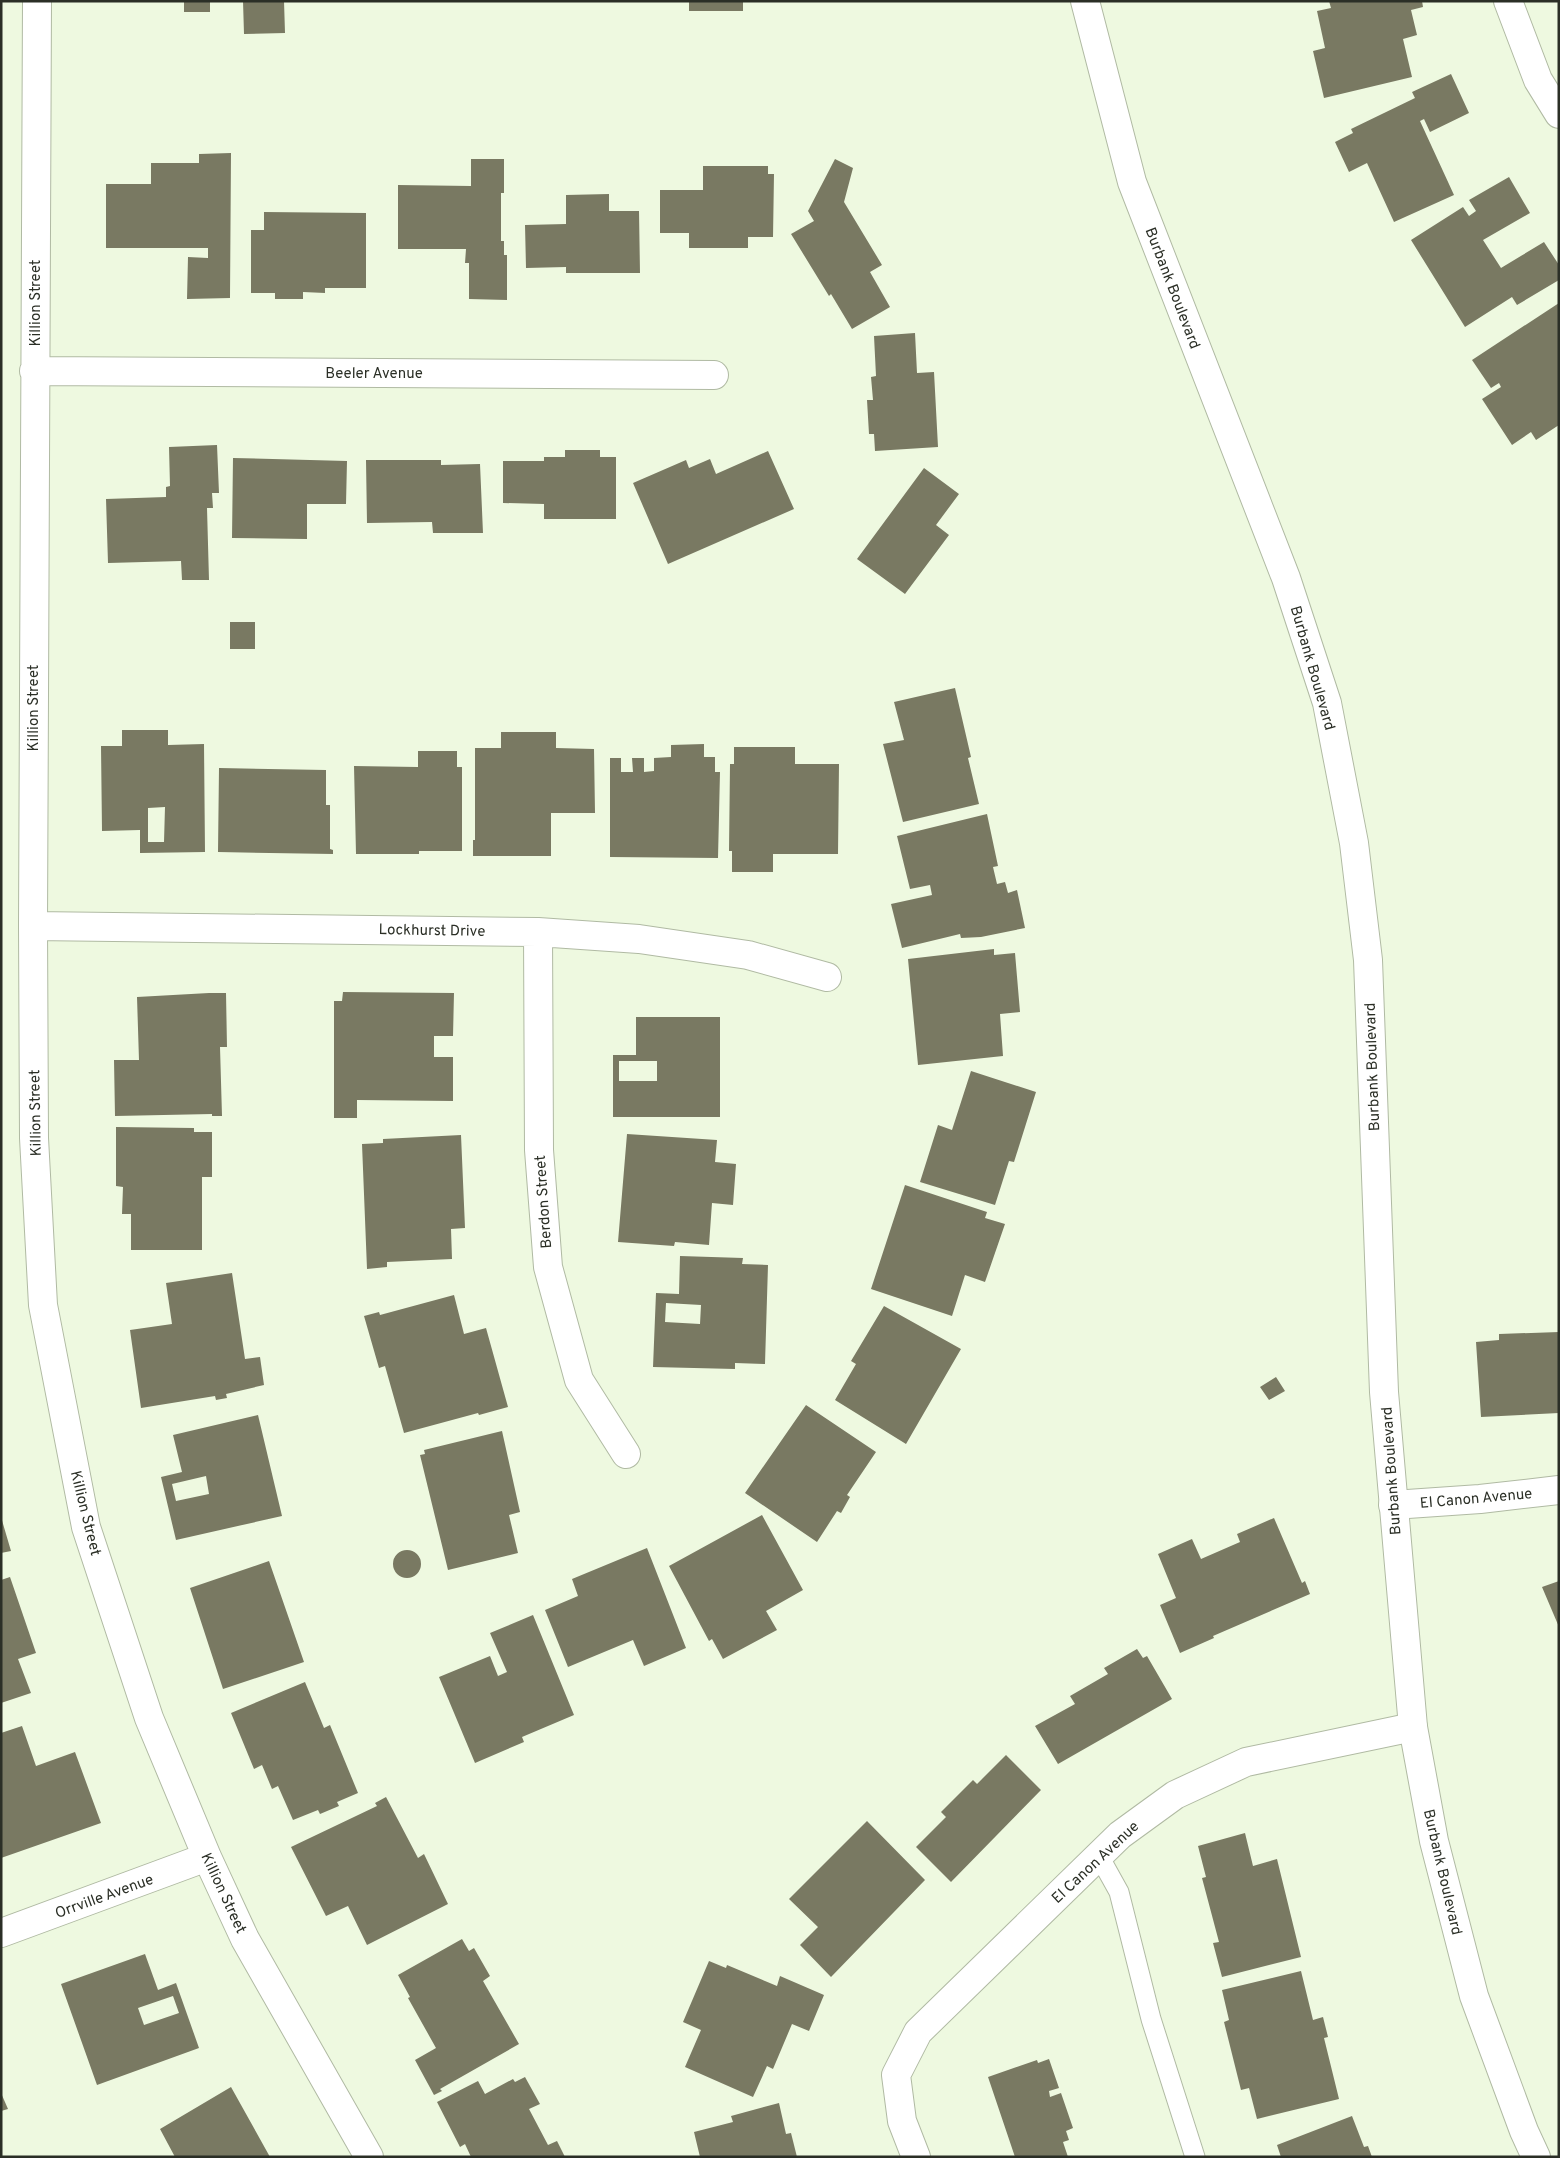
<svg xmlns="http://www.w3.org/2000/svg" width="1560" height="2158" font-family="Overpass,sans-serif">
<style>
.building{fill:#797962;fill-rule:evenodd}
.lines{fill:none;stroke-linecap:round;stroke-linejoin:round}
.lane-casing{stroke:#b0baa3;stroke-width:21}
.street-casing{stroke:#b0baa3;stroke-width:30}
.secondary-casing{stroke:#b0baa3;stroke-width:30}
.lane{stroke:#fff;stroke-width:19}
.street{stroke:#fff;stroke-width:28}
.secondary{stroke:#fff;stroke-width:28}
.labels{text-anchor:middle;stroke-width:5;stroke-linejoin:round;paint-order:stroke}
.street-label{font-size:15px;fill:#2b2f26;stroke:#fff}
</style>
<rect width="100%" height="100%" fill="#eef9e0"/>
<path class="building" d="M184,1H210V12H184Z
M243,1H284L285,33L244,34Z
M689,1H743V11H689Z
M1329,1H1422L1423,7L1411,10L1417,35L1403,39L1412,77L1324,98L1313,51L1325,48L1317,11L1331,8Z
M1451,74L1469,113L1430,132L1424,119L1420,121L1454,195L1394,222L1367,163L1349,172L1335,142L1353,133L1351,129L1415,98L1412,92Z
M231,153L230,298L187,299L188,257L208,258V248H106V184H151V163H199V154Z
M471,159H504V193H501V241H504V255H507V300L469,299V263H465L466,249H398V185L471,186Z
M835,159L853,168L844,202L882,265L870,272L890,307L852,329L831,294L829,296L791,234L814,221L808,211Z
M703,166H768V174H774L773,237H748V248H689V233H660V190H703Z
M1509,177L1530,213L1483,240L1501,268L1544,242L1559,265V280L1517,305L1512,297L1465,327L1411,240L1463,207L1469,216L1476,211L1469,200Z
M609,194V211H639L640,273H566V267L526,268L525,225L566,224V195Z
M264,212L366,213V288H325V293L303,292V299H275V293H251V230H264Z
M1559,303V425L1536,440L1531,432L1512,445L1482,399L1501,387L1499,383L1491,388L1472,360Z
M915,333L917,373L934,372L938,447L875,451L874,434H869L867,400H873L871,377L876,376L874,336Z
M217,445L219,493H212L213,508H207L209,580H182L181,561L108,563L106,499L166,497V487L170,486L169,447Z
M565,450H600V457H616V519H544V504L503,503V461H544V457H565Z
M768,451L794,509L668,564L633,483L686,460L689,468L710,459L716,474Z
M233,458L347,461L346,504H307V539L232,538Z
M366,460H441V465L480,464L483,533H433L432,522L367,523Z
M924,468L959,494L936,525L949,535L905,594L857,559Z
M230,622H255V649H230Z
M955,688L971,757L968,758L979,804L903,822L883,744L904,740L894,702Z
M122,730H168V745L204,744L205,852L140,853V830L102,831L101,746H122ZM165,807L164,842H148V808Z
M501,732H556V748L594,749L595,813H551V856H473V840H475V748H501Z
M704,744V757H715V772H720L718,858L610,857V758H621V772H633L632,758H644V772L654,771V758L671,757V745Z
M734,747H795V764H839L838,854H773V872H732V851H729L730,764H734Z
M418,751H457V767H462V851H419V854H356L354,766L418,767Z
M219,768L326,770V805H330V849L333,850V854L218,852Z
M987,814L998,866L993,867L997,884L1005,882L1008,893L1017,890L1025,928L981,937L961,938L960,934L902,948L891,904L932,895L930,885L910,889L897,836Z
M994,949V955L1015,953L1020,1012L1000,1014L1003,1056L918,1065L908,959Z
M343,992L454,993L453,1036H434V1057H453V1101L357,1100V1118H334V1001H342Z
M209,993H226L227,1047H220L222,1116H212V1114L115,1116L114,1060H139L137,997Z
M636,1017H720V1117H613V1055H636ZM619,1061H657V1081H619Z
M971,1071L1036,1092L1014,1162L1009,1161L995,1205L920,1182L938,1125L952,1130Z
M116,1127L194,1128V1132H212V1177H202V1250H131V1214H122L123,1187L116,1186Z
M627,1134L717,1140L715,1162L736,1164L733,1205L712,1203L709,1245L675,1242L674,1246L618,1242Z
M461,1135L465,1228L451,1229L452,1259L387,1262V1267L367,1269L362,1144L383,1143V1139Z
M905,1185L987,1212L985,1218L1005,1224L985,1282L965,1275L952,1316L871,1289Z
M680,1256L743,1258L742,1264L768,1265L765,1364L735,1363V1369L653,1367L656,1293L679,1294ZM666,1303L701,1305L700,1324L665,1322Z
M232,1273L245,1359L260,1357L264,1385L226,1394L227,1398L216,1400L215,1396L141,1408L130,1330L172,1324L166,1283Z
M454,1295L464,1334L486,1328L508,1407L479,1415L478,1413L404,1433L385,1366L379,1368L364,1316L379,1312L380,1315Z
M884,1306L961,1349L906,1444L835,1400L856,1364L851,1361Z
M1559,1332V1413L1481,1417L1476,1342L1499,1340V1334Z
M1276,1377L1285,1391L1269,1400L1260,1387Z
M806,1405L876,1452L847,1495L850,1497L841,1513L837,1511L817,1542L745,1493Z
M258,1415L282,1516L176,1540L161,1477L182,1472L173,1435ZM206,1476L209,1494L176,1501L172,1484Z
M502,1431L520,1512L509,1515L518,1553L448,1570L420,1455L425,1454L424,1450Z
M762,1515L803,1590L766,1611L777,1630L723,1659L712,1639L709,1641L669,1566Z
M1,1517L11,1551L1,1553Z
M1274,1518L1302,1583L1305,1581L1310,1594L1213,1636L1214,1638L1180,1653L1160,1605L1176,1598L1158,1554L1192,1539L1201,1559L1240,1542L1237,1534Z
M647,1548L686,1648L644,1666L633,1640L568,1667L545,1610L578,1596L572,1579Z
M393 1564a14 14 0 1 1 28 0a14 14 0 1 1-28 0Z
M269,1561L304,1662L223,1689L190,1588Z
M10,1577L36,1653L18,1659L31,1693L1,1703V1580Z
M1559,1581V1627L1542,1587Z
M533,1615L574,1715L522,1737L524,1742L475,1763L439,1677L490,1656L498,1676L507,1672L490,1633Z
M1137,1649L1143,1658L1147,1656L1172,1699L1058,1764L1035,1726L1075,1704L1070,1696L1108,1674L1104,1668Z
M305,1682L324,1728L330,1725L358,1793L337,1802L339,1806L320,1814L318,1810L293,1820L278,1786L272,1789L262,1765L254,1769L231,1713Z
M22,1726L36,1766L75,1752L101,1823L1,1858V1733Z
M1006,1755L1041,1790L951,1882L916,1847L946,1817L941,1812L973,1780L977,1784Z
M386,1797L418,1858L424,1854L448,1904L367,1945L348,1906L326,1916L291,1847L377,1806L375,1803Z
M867,1821L925,1880L831,1977L800,1945L818,1927L789,1899Z
M1245,1833L1253,1866L1277,1859L1301,1957L1222,1977L1213,1943L1219,1942L1202,1878L1206,1877L1198,1846Z
M462,1939L469,1951L474,1948L490,1976L483,1981L519,2044L440,2089L442,2091L434,2095L415,2060L436,2048L408,1998L410,1997L398,1975Z
M145,1954L158,1990L176,1983L199,2048L97,2085L61,1984ZM173,1996L179,2013L144,2025L138,2008Z
M709,1961L726,1968L727,1965L777,1986L780,1976L824,1995L809,2031L792,2024L773,2069L767,2066L753,2097L685,2067L701,2030L683,2022Z
M1301,1971L1313,2020L1323,2017L1328,2037L1324,2038L1339,2099L1257,2119L1249,2088L1241,2090L1224,2022L1229,2020L1222,1990Z
M1049,2059L1059,2088L1049,2091L1050,2097L1061,2093L1073,2128L1066,2131L1069,2140L1063,2142L1068,2157H1015L988,2077L1037,2060L1038,2063Z
M525,2077L540,2104L529,2109L548,2145L557,2141L565,2157H471L465,2144L460,2147L437,2102L478,2081L485,2094L513,2079L515,2082Z
M231,2087L270,2157H175L160,2129Z
M1,2093L8,2109L1,2111Z
M779,2103L786,2134L791,2133L797,2157H700L694,2132L733,2122L731,2116Z
M1352,2116L1364,2147L1368,2146L1372,2157H1281L1277,2145Z"/>
<g class="lines">
<g class="lane-casing">
<path id="lane" d="M1099,1856L1119,1892L1151,2019L1195,2157"/>
</g>
<g class="street-casing">
<path id="street" d="M37,1L33,926L34,1138L43,1305L86,1527L149,1718L207,1857L245,1939L369,2157
M1508,1L1538,80L1559,114
M34,371L714,375
M33,926L538,932L639,939L748,955L827,977
M538,932L539,1150L548,1267L579,1380L626,1454
M1393,1505L1480,1499L1559,1490
M1,1933L207,1857
M916,2157L902,2121L896,2075L918,2032L1120,1835L1175,1795L1246,1762L1413,1727"/>
</g>
<g class="secondary-casing">
<path id="secondary" d="M1085,1L1132,182L1286,578L1327,703L1354,843L1368,960L1384,1392L1413,1727L1434,1841L1474,1996L1524,2131L1536,2157"/>
</g>
<use href="#lane" class="lane"/>
<use href="#street" class="street"/>
<use href="#secondary" class="secondary"/>
</g>
<g class="labels">
<g class="street-label">
<text transform="translate(1173 288) rotate(69)" y="5">Burbank Boulevard</text>
<text transform="translate(35 303) rotate(-90)" y="5">Killion Street</text>
<text x="374" y="378">Beeler Avenue</text>
<text transform="translate(1313 668) rotate(74)" y="5">Burbank Boulevard</text>
<text transform="translate(33 708) rotate(-90)" y="5">Killion Street</text>
<text transform="translate(432 930) rotate(1)" y="5">Lockhurst Drive</text>
<text transform="translate(1372 1067) rotate(-92)" y="5">Burbank Boulevard</text>
<text transform="translate(35 1113) rotate(-91)" y="5">Killion Street</text>
<text transform="translate(543 1202) rotate(-94)" y="5">Berdon Street</text>
<text transform="translate(1391 1471) rotate(-94)" y="5">Burbank Boulevard</text>
<text transform="translate(1476 1498) rotate(-5)" y="5">El Canon Avenue</text>
<text transform="translate(86 1513) rotate(76)" y="5">Killion Street</text>
<text transform="translate(1095 1862) rotate(-43)" y="5">El Canon Avenue</text>
<text transform="translate(1443 1872) rotate(77)" y="5">Burbank Boulevard</text>
<text transform="translate(224 1893) rotate(65)" y="5">Killion Street</text>
<text transform="translate(104 1896) rotate(-20)" y="5">Orrville Avenue</text>
</g>
</g>
<rect width="1560" height="2158" fill="none" stroke="#2b2f26" stroke-width="5"/>
</svg>
